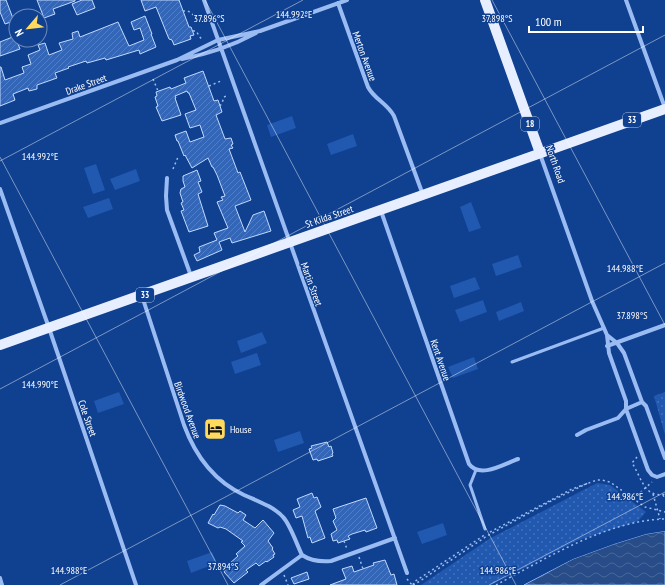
<svg xmlns="http://www.w3.org/2000/svg" width="665" height="585" font-family="'PT Sans Narrow',sans-serif">
<style>
.park{fill:url(#park-dots)}
.pitch{fill:#2158b0}
.water{fill:url(#water-waves);stroke:#8bb6f7}
.pier{fill:#104090}
.building{fill:url(#building-hatch);stroke:#c1d9fe}
.lines{fill:none;stroke-linecap:round;stroke-linejoin:round}
.path{stroke:#9abcf3;stroke-width:1.5;stroke-dasharray:2 3;stroke-linecap:butt}
.lane{stroke:#9abcf3;stroke-width:3}
.street{stroke:#9abcf3;stroke-width:4}
.primary{stroke:#e6eeff;stroke-width:10}
.ticks{fill:none;stroke:#fff;stroke-width:1;stroke-opacity:0.45}
.labels{text-anchor:middle;stroke-width:3;stroke-linejoin:round;paint-order:stroke}
.shield{fill:#104090;stroke:#b7c6de;stroke-width:1}
.shield-label{font-size:9px;font-weight:bold;fill:#fff}
.street-label{font-size:10px;fill:#fff;stroke:#104090}
.poi-label{font-size:10px;fill:#fff;stroke:#104090;text-anchor:start}
.ticks-label{font-size:10px;text-anchor:middle;fill:#fff;stroke:#104090;stroke-width:3;stroke-linejoin:round;paint-order:stroke}
</style>
<defs>
<pattern id="park-dots" width="8" height="8" patternUnits="userSpaceOnUse"><rect width="8" height="8" fill="#2158b0"/><path d="M2 2h.1M6 6h.1" fill="none" stroke="#4271bc" stroke-width="1.8" stroke-linecap="round"/></pattern>
<pattern id="water-waves" width="16" height="10" patternUnits="userSpaceOnUse"><rect width="16" height="10" fill="#284c88"/><path d="M0 5q4-4 8 0t8 0" fill="none" stroke="#48679a"/></pattern>
<pattern id="building-hatch" width="6" height="6" patternUnits="userSpaceOnUse"><rect width="6" height="6" fill="#3466b8"/><path d="M-1 1l2-2M0 6l6-6M5 7l2-2" fill="none" stroke="#527dc3"/></pattern>
</defs>
<rect width="100%" height="100%" fill="#104090"/>
<path class="park" d="M665,392V435L654,396Z
M597,483L610,485L646,512L638,521L576,541L491,585H421L489,539Z"/>
<path class="pitch" d="M292,116L296,128L271,137L267,125Z
M353,134L357,146L331,155L327,144Z
M96,164L105,190L93,194L84,168Z
M136,169L140,181L115,190L110,179Z
M109,198L113,209L88,218L83,207Z
M471,202L481,228L469,232L460,207Z
M518,255L522,267L496,276L492,264Z
M475,277L480,289L454,298L450,286Z
M483,300L487,312L460,322L455,310Z
M521,302L524,311L499,321L496,312Z
M262,332L267,343L241,353L237,341Z
M257,353L261,365L235,374L231,362Z
M474,357L478,369L453,378L448,367Z
M119,392L124,404L98,413L94,401Z
M300,431L304,443L278,452L274,440Z
M443,523L447,535L422,544L417,532Z
M212,552L217,563L191,573L187,561Z"/>
<path class="water" d="M665,531V585H524L573,559L614,544L646,534Z"/>
<path class="pier" d="M665,529V531L646,534L614,544L573,559L522,585L523,583L572,557L614,542L645,532Z"/>
<path class="building" d="M0,0H6L14,21L5,24L0,12Z
M37,0H75V1L53,9L55,14L44,18Z
M82,0H92L95,8L77,15L72,4Z
M141,0H179L189,27H191L194,35L190,36L191,39L174,45L172,40L169,39L156,7L145,11Z
M145,16L152,34H151L156,47L140,54L139,50L106,60L105,58L87,63L86,61L68,67L69,68L55,73L57,78L37,85V89L29,91L28,88L13,94L15,100L0,106V67H1L5,80L24,73L22,67L31,64L28,55L40,50L38,45L45,43L49,55L62,50L59,43L73,39L72,33L78,31L80,37L118,22L129,46L144,40L140,28L134,30L131,22Z
M15,36L20,49L0,56V42Z
M203,71L214,101L218,100L222,112L216,115L225,139L231,138L233,144L231,145L233,148L229,149L238,173L240,172L251,200L235,206L245,232L253,215L264,211L271,231L232,243L230,238L219,242L222,250L197,261L194,255L200,252L199,247L217,240L214,233L228,228L217,202L223,200L221,197L225,196L217,175L213,167H212L208,158L192,168L185,155L184,156L178,141H177L175,135L186,131L190,142L204,137L200,125L190,128L185,114L196,110L189,93H188L187,91L175,96L176,98H175L181,115L162,121L156,107L158,106L155,97L157,96L156,92L170,87L171,89L186,83L184,78Z
M197,170L201,181L198,182L202,192L198,194L208,226L189,232L181,211L184,210L181,203L183,202L180,193L181,189L185,187L183,181V176Z
M327,442L329,447L331,446L333,453L332,454L333,456L318,461L317,459L313,460L309,449L312,448L311,446Z
M312,493L314,498L317,497L321,507L315,511L325,538L312,543L310,537L308,538L302,516L296,518L293,510L300,507L297,499Z
M366,498L377,528L366,532L365,530L352,534L348,536L350,539L338,543L337,540L333,541L331,534L337,530L333,521L336,518L333,509Z
M220,505L225,506L238,513L240,511L246,515L243,520L255,528L263,520L274,533L268,541L273,548L272,549L275,554L273,555L274,557L267,562L266,561L259,566L256,563L246,570L248,572L234,583L224,572L229,564L238,556L236,554L245,546L241,542L243,541L226,529L220,527L218,528L208,523L213,514L214,515Z
M385,560L391,575L394,574L397,585H330L346,579L342,569L352,566L354,572L374,565L373,563Z
M307,572L309,579L294,584L291,578Z"/>
<g class="lines">
<path class="path" d="M183,11H188L196,17
M193,31H196L202,40
M153,79L158,91
M209,86L221,81
M220,106L222,103L224,97L226,96
M173,169L178,157
M637,457L632,463C641,476 644,499 665,494
M653,494L660,519
M663,495L665,499
M633,499L652,482
M490,532L572,489L597,480H602L610,482L645,507L665,512
M344,541L347,549
M359,557L363,569
M284,575L288,585
M407,579L412,585
M413,585L414,582L486,534
M413,585L420,581L487,536L551,501L590,482
M496,585C545,559 608,520 665,519"/>
<path class="lane" d="M512,362L604,328
M476,470L470,485L485,529"/>
<path class="street" d="M204,0L407,573
M626,0L665,108
M338,3L368,87C374,99 387,103 394,116L423,195
M182,59C208,54 232,46 256,33
M0,123L177,60L218,40L260,31L347,0
M540,154L592,301L607,335L609,353L626,401V409L648,470L652,475L657,477L665,474
M167,178L166,196L167,210L191,276
M0,189L49,328L136,585
M381,211L469,464C480,479 504,464 518,459
M142,296L184,425C195,455 214,481 244,495C257,501 273,506 283,517C290,524 297,545 302,555
M607,335L617,343L624,353L642,402L646,406L665,458
M607,346L665,325
M577,435L586,430L618,418L626,409L642,402
M0,578L2,585
M261,585L302,555C311,561 320,562 331,561L395,538"/>
<path class="primary" d="M485,0L540,153
M0,345L665,109"/>
</g>
<path class="ticks" d="M205,0L516,585M492,0L665,325M0,157L228,585M0,161L303,0M0,389L665,35M60,585L665,263M489,585L665,492"/>
<defs>
<g id="hotel-square" transform="scale(1.15)"><rect x="-9" y="-9" width="18" height="18" rx="4" fill="#ffda5c" stroke="#104090"/><path d="M-6-4.5h1.5V1H6V5H4.5V3h-9V5H-6ZM-4 0a1.8 1.8 0 1 1 3.6 0ZM.5 0V-2.5h3Q6-2.5 6 0Z" fill="#111"/></g>
</defs>
<g fill-rule="evenodd">
<use href="#hotel-square" x="215" y="429"/>
</g>
<g class="labels">
<g class="shield">
<rect x="623" y="113" width="18" height="14" rx="3"/>
<rect x="521" y="117" width="18" height="14" rx="3"/>
<rect x="136" y="288" width="18" height="14" rx="3"/>
</g>
<g class="shield-label">
<text x="632" y="123">33</text>
<text x="530" y="127">18</text>
<text x="145" y="298">33</text>
</g>
<g class="street-label">
<text transform="translate(365 56) rotate(70)" y="4">Merton Avenue</text>
<text transform="translate(86 84) rotate(-20)" y="4">Drake Street</text>
<text transform="translate(556 164) rotate(71)" y="4">North Road</text>
<text transform="translate(329 216) rotate(-19)" y="4">St Kilda Street</text>
<text transform="translate(312 284) rotate(70)" y="4">Martin Street</text>
<text transform="translate(441 360) rotate(71)" y="4">Kent Avenue</text>
<text transform="translate(188 410) rotate(70)" y="4">Birdwood Avenue</text>
<text transform="translate(88 418) rotate(71)" y="4">Cole Street</text>
</g>
<g class="poi-label">
<text x="230" y="433">House</text>
</g>
</g>
<g class="ticks-label">
<text x="294" y="18">144.992°E</text>
<text x="209" y="22">37.896°S</text>
<text x="497" y="22">37.898°S</text>
<text x="40" y="160">144.992°E</text>
<text x="625" y="272">144.988°E</text>
<text x="632" y="319">37.898°S</text>
<text x="40" y="388">144.990°E</text>
<text x="625" y="500">144.986°E</text>
<text x="223" y="570">37.894°S</text>
<text x="69" y="574">144.988°E</text>
<text x="498" y="574">144.986°E</text>
</g>
<g transform="translate(28 28) rotate(242)"><circle r="19" fill="#104090" stroke="#708cbc"/>
<path d="M0-3L7 15L0 10L-7 15Z" fill="#ffda5c"/>
<text y="-6" font-size="11" font-weight="bold" text-anchor="middle" fill="#ffffff">N</text>
</g>
<path d="M529 26v6h114v-6" fill="none" stroke="#ffffff" stroke-width="2"/>
<text x="535" y="26" font-size="12" fill="#ffffff" stroke="#104090" stroke-width="3" paint-order="stroke">100 m</text>
</svg>
